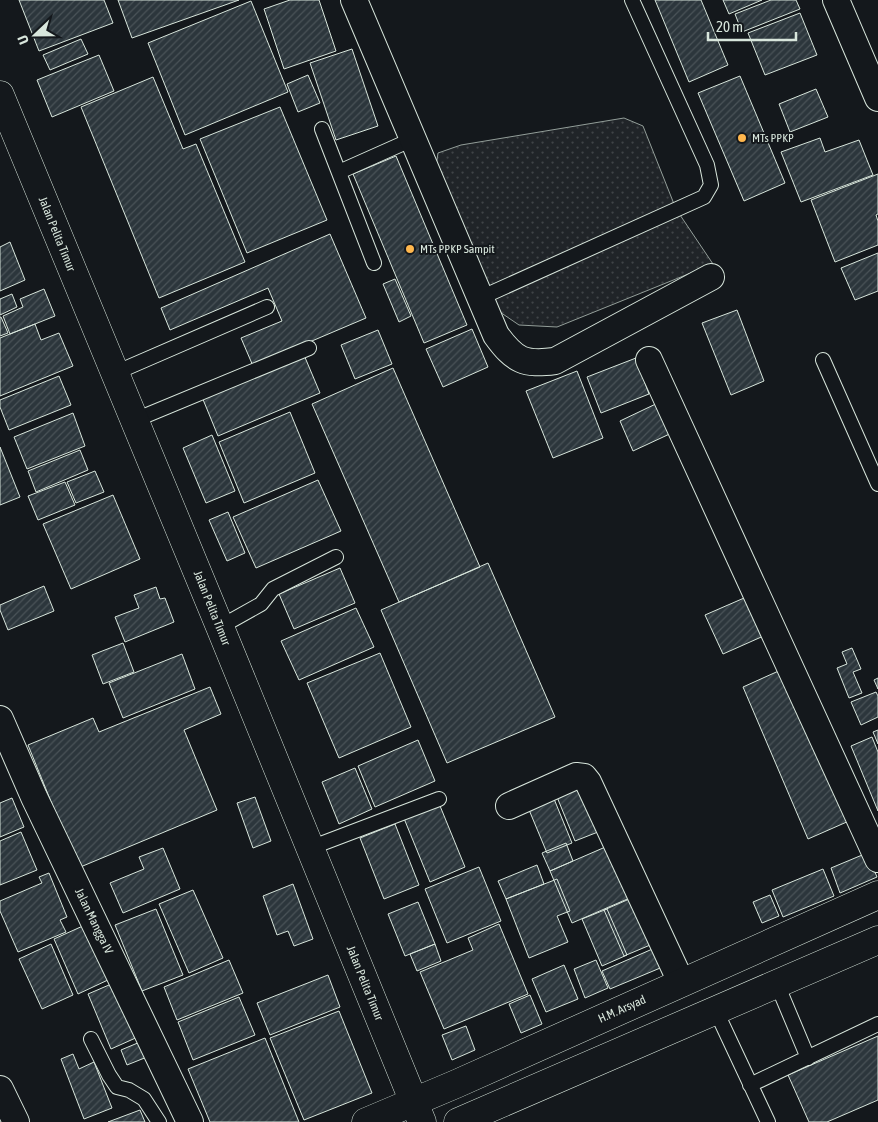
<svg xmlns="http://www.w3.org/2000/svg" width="878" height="1122" font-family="'Asap Condensed',sans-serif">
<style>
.grass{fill:url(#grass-dots);stroke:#939e99}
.building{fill:url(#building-hatch);stroke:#d8e6dc}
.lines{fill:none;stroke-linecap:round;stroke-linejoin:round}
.lane-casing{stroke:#d8e6dc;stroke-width:16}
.street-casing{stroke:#d8e6dc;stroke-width:28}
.secondary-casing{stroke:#d8e6dc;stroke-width:29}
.lane{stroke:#14181c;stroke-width:14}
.street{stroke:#14181c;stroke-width:26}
.secondary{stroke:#14181c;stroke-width:28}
.poi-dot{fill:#ffb74d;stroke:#14181c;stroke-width:2}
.labels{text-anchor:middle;stroke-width:4;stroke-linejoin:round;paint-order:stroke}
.poi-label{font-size:12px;fill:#d8e6dc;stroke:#14181c;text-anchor:start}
.street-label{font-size:12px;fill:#d8e6dc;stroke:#14181c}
</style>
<defs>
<pattern id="grass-dots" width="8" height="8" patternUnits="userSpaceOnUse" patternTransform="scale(1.25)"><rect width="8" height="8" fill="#202428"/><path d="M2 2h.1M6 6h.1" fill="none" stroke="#404447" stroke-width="1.8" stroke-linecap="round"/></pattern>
<pattern id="building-hatch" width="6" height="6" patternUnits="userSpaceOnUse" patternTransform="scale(1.25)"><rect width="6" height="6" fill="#2c363c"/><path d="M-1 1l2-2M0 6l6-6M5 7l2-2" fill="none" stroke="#4a5358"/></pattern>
</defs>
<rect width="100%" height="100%" fill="#14181c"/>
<path class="grass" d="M624,118L643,126L676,209L713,264L557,327L519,325L494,308L434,180L438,153L461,145Z"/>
<path class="building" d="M19,0H104L113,23L39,51Z
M118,0H239L132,38Z
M290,0H319L336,51L284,69L264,9Z
M655,0H701L728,65L689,82Z
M723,0H762L729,14Z
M771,0H796L800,9L742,32L735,14Z
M251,1L288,92L185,135L148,43Z
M800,13L817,55L765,75L748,33Z
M81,39L88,54L50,70L43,55Z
M352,49L378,126L336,140L310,63Z
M99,55L114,91L52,117L37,80Z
M308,75L320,103L298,112L287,84Z
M740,76L785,183L744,201L698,93Z
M153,77L183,149L196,144L245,262L159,298L81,107Z
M816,89L828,117L790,132L779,104Z
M280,107L327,220L247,253L200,139Z
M820,138L825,152L859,140L873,175L801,202L781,152Z
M396,156L467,325L424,343L353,174Z
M878,174V214L876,215L878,221V245L835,262L811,200Z
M330,234L366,318L253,366L241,338L282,321L268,288L170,330L161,308Z
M10,242L25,280L0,291V247Z
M878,253V291L855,300L841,268Z
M395,279L411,316L399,322L383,284Z
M44,289L55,316L10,334L3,316L23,307L20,299Z
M12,294L17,307L0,315V299Z
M737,310L764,381L731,395L702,323Z
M0,317H1L8,333L0,336Z
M35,324L41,340L59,333L73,366L0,396V338Z
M472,329L488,367L443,387L426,349Z
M378,330L392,364L355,379L341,345Z
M304,355L320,393L218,436L202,397Z
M636,358L649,394L601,413L587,377Z
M393,368L480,567L399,602L312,404Z
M577,371L603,438L553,458L526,391Z
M59,376L71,405L9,430L0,407V400Z
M662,401L676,431L633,451L620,421Z
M290,412L315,473L244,503L219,442Z
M73,413L85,446L27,469L14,437Z
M212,435L235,491L206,503L183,448Z
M0,447L20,497L0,505Z
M80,450L88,470L36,492L28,471Z
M95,471L104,492L76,503L67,482Z
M318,480L341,531L256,568L233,517Z
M65,482L75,505L38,520L28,496Z
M113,495L140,559L71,589L43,524Z
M228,512L245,553L227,561L209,520Z
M488,563L555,717L447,763L381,610Z
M340,568L355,603L294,629L279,594Z
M44,586L54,611L8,630L0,610V605Z
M156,587L160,599L165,598L174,622L125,642L115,617L139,608L134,595Z
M751,595L768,634L723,654L705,615Z
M356,608L374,647L299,680L281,641Z
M123,643L134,672L103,684L92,655Z
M852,648L861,669L853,672L862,693L849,698L837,668L847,664L842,652Z
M380,653L411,727L339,758L307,683Z
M182,654L195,689L123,718L109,683Z
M783,669L849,821L808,839L743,687Z
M878,678V689L874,680Z
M210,687L221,714L184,730L217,810L78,868L28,745L93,718L99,732Z
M876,692L878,696V717L861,725L851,702Z
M878,730V744L873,732Z
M872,737L878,752V811L851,746Z
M418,740L435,781L375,807L358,766Z
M355,768L372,809L339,824L322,782Z
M585,786L603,830L575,841L557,797Z
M552,794L572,843L547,853L527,805Z
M255,797L271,841L253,848L237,803Z
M12,798L24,827L0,837V803Z
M438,801L465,867L430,882L403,816Z
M395,824L419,885L384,899L360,838Z
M21,832L37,870L0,885V841Z
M566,843L573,861L550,871L542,853Z
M610,845L632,897L572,923L550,871Z
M163,848L180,889L123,913L110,883L144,869L139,857Z
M867,853L877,877L840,893L831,868Z
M537,865L544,884L506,899L498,881Z
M479,867L501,921L447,943L425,889Z
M823,869L834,896L783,917L772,890Z
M49,873L67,917L60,920L66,932L18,952L0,911V901L42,883L39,877Z
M557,879L570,911L557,916L568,942L529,958L506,899Z
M293,884L313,939L294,946L288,931L277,935L263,896Z
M193,890L223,958L189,973L159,904Z
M770,895L779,916L762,923L753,902Z
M634,897L655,943L624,956L604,910Z
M418,902L435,944L405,956L388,914Z
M156,909L183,975L142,991L115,925Z
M607,909L627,955L602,966L582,919Z
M499,924L528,994L444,1029L420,972L473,950L468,938Z
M85,925L110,979L78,994L54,939Z
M51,944L73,995L42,1009L19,959Z
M435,944L441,961L417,971L410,954Z
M657,947L665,966L610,989L602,971Z
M229,960L243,993L177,1020L164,987Z
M596,960L608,988L585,998L574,969Z
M564,965L578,999L546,1012L532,979Z
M328,975L340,1007L270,1035L257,1003Z
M116,982L140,1036L111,1049L88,994Z
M530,995L542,1024L521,1033L509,1004Z
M239,997L255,1035L193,1060L178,1022Z
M339,1011L372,1093L304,1120L270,1038Z
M466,1026L475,1050L452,1060L442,1035Z
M878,1036V1100L827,1122H809L788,1075Z
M265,1038L299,1122H210L188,1069Z
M140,1042L147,1057L127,1065L121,1050Z
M73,1054L79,1069L94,1062L112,1108L84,1119L61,1059Z
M140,1110L145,1122H108Z"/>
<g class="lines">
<g class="lane-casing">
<path id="lane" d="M322,129L374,263
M339,172L413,139
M480,298L704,197L711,185L707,165L632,0
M823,360L878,484
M115,373L267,307
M135,420L309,348
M220,627L261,604L273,589L336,557
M310,848L439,799
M777,984L808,1058
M716,1011L768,1122
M91,1039L109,1075L117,1087L129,1090L144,1099L159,1122
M750,1085L878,1024"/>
</g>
<g class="street-casing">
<path id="street" d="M354,0L496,335C515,361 524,365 555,361L711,277
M836,0L878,98
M649,360L878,859
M0,719L34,797L190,1122
M509,806L576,776L584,777L588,782L681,982
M0,1089L16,1122"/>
</g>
<g class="secondary-casing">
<path id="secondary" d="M0,95L220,627L422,1122
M366,1122L456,1084L878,895
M458,1122L878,940"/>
</g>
<use href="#lane" class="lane"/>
<use href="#street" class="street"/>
<use href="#secondary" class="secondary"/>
</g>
<g class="poi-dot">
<circle cx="742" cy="138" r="5"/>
<circle cx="410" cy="249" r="5"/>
</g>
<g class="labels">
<g class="poi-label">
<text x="752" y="142">MTs PPKP</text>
<text x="420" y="253">MTs PPKP Sampit</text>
</g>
<g class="street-label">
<text transform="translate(57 234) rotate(68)" y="4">Jalan Pelita Timur</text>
<text transform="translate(212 608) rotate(68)" y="4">Jalan Pelita Timur</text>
<text transform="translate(94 921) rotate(64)" y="4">Jalan Mangga IV</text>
<text transform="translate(365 983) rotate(68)" y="4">Jalan Pelita Timur</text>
<text transform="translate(622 1009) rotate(-24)" y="4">H.M. Arsyad</text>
</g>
</g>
<g transform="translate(35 35) rotate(248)" stroke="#14181c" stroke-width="4" paint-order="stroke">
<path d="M0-4L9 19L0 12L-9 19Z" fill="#d8e6dc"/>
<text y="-8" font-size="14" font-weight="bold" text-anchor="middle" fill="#d8e6dc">U</text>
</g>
<path d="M708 32v8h88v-8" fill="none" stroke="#d8e6dc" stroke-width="2.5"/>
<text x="716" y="32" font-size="15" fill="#d8e6dc" stroke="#14181c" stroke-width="4" paint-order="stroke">20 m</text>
</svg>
